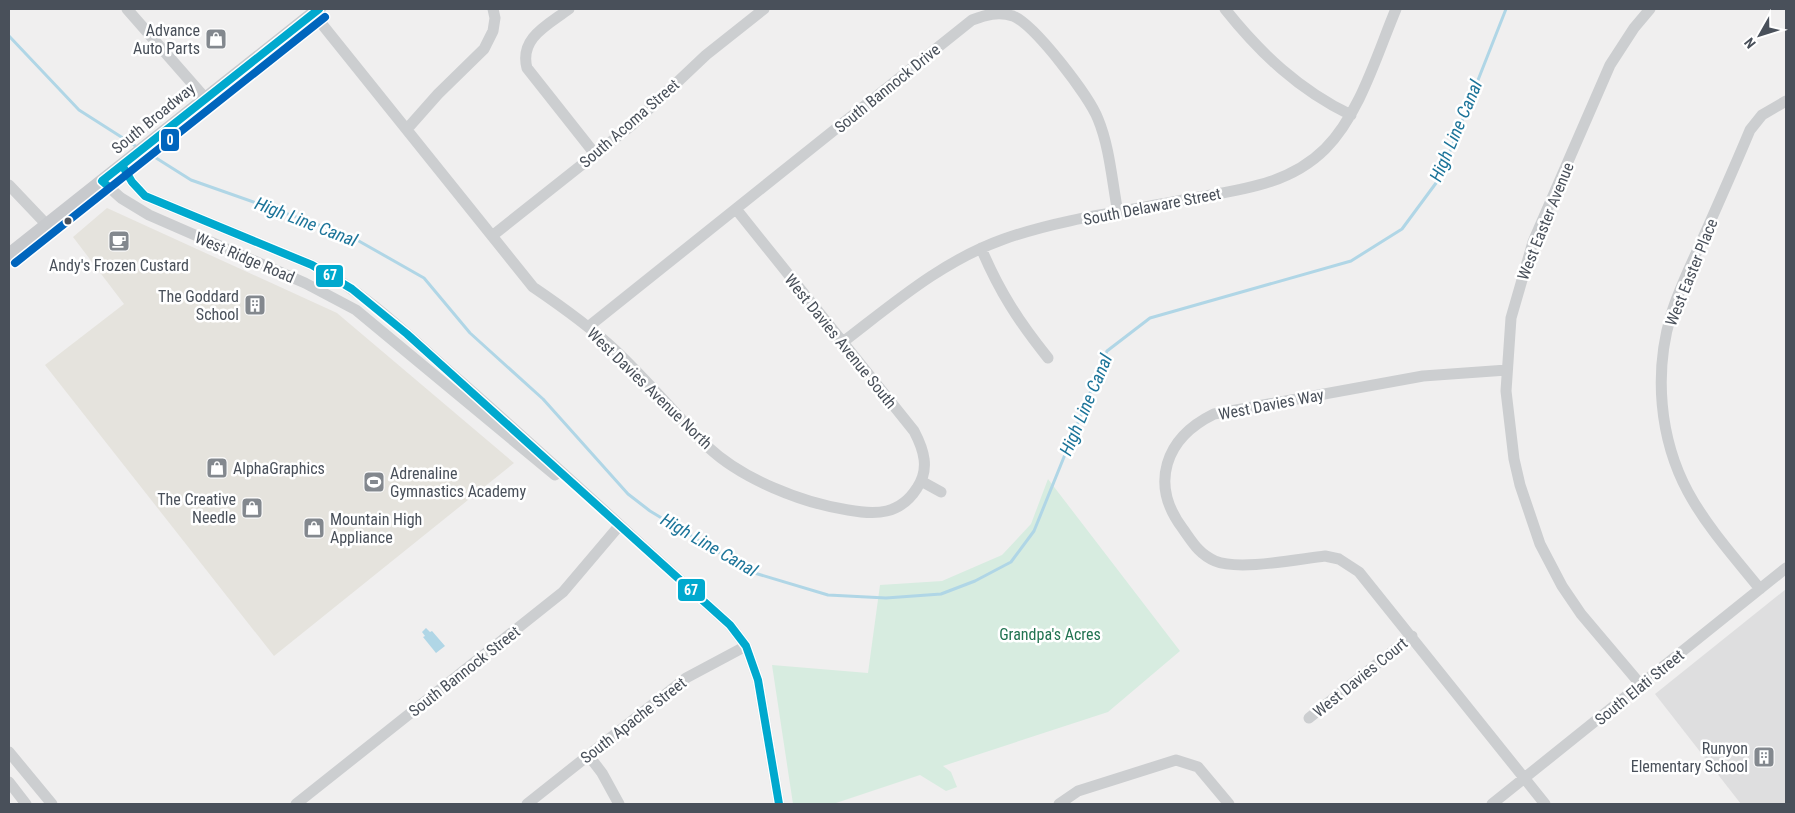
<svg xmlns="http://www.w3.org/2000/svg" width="1795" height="813" font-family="'Roboto Condensed',sans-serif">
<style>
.commercial{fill:#e5e3dd}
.education{fill:#dededf}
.green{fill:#d7ece0}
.water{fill:#b0d6e6}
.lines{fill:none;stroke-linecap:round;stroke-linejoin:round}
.stream{stroke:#b0d6e6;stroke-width:3}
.minor{stroke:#ccced0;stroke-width:11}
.major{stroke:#c8cacd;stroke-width:14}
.bus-1-casing{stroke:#fff;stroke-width:11}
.bus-2-casing{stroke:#fff;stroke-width:11}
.bus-1{stroke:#00a9ce;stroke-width:8}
.bus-2{stroke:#0065bd;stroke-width:8}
.bus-dot{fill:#49505a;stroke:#fff;stroke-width:2}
.labels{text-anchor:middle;stroke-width:5;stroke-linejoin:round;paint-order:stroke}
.poi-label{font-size:16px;fill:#49505a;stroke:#fff;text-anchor:end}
.street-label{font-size:16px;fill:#49505a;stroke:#fff}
.park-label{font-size:16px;fill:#217351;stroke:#fff}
.water-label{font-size:18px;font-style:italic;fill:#1c7499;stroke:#fff}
.line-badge{stroke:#fff;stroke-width:2}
.badge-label{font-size:14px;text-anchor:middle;font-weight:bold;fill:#fff}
</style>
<rect width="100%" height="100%" fill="#f0efef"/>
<path class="commercial" d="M107,208L337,313L514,463L274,656L45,365L124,304L73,237Z"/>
<path class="education" d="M1786,589V804H1741L1655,694Z"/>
<path class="green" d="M1048,479L1180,651L1108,712L943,766L951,772L957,787L946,791L920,775L833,804H793L772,665L868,673L880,585L942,581L1002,555L1031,524Z"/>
<path class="water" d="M426,628L430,632L432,631L445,646L436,653L423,637L425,636L422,632Z"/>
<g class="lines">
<path class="stream" d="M9,36L79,110L137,147
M145,151L191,180L350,236L424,278L470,333L543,399L628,494L650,511L751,572L828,595L886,598L941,594L975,581L1011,562L1034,531L1107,351L1150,318L1351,261L1402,229L1439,179L1506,9"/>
<path class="minor" d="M127,9L205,98
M569,9C548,25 519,38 527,68L595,154
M1225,9C1260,53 1299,90 1351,115
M313,13L533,287C561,306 589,326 614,349C647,380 676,415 708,447C742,479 802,503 848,510C876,515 900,515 917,488C930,469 924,450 914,431L736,209
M407,129L438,94L484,49L493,31L495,18L493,9
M122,165L132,182L145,196L312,265C367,293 413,340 460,381C551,461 640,544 730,625L746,646L758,680L779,804
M102,181L121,198L149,215L305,283L356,310L555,475
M9,185L47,225
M492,236L632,125L706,55L764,9
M981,248C999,291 1019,322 1048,358
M588,327L972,20C986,15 998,11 1013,16C1035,25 1089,96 1098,119C1110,148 1112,182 1118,213
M843,342C894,303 942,261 1004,239C1063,218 1128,211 1189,199C1237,190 1288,186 1325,149C1360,114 1377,54 1396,9
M1507,370L1423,376L1214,414C1165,438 1149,484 1183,529C1193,543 1199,554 1215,561C1239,571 1298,559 1325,556L1339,559L1359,572L1545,804
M921,481L941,492
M1760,589C1735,558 1707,527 1688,492C1659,438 1654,372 1671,315C1679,288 1692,263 1703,238C1719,202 1735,166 1750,130L1762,115L1786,101
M1641,685L1581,614L1562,586L1540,544L1520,485L1514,459L1506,391L1511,318L1533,242L1610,65L1634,28L1650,9
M1309,718L1412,636
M9,752L52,804
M589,756L602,773L619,804
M9,782L26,804
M296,804L563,592L619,526
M527,804L686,678L746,646
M1059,804L1078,791L1176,760L1198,767L1229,804
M1492,804L1786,568"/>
<path class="major" d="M9,255L319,9"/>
<g class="bus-1-casing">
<path id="bus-1" d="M122,165L132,182L145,196L312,265L352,289L407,334L730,625L746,646L758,680L779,804
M109,187L102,181L319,9"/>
</g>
<g class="bus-2-casing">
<path id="bus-2" d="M15,263L325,17"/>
</g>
<use href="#bus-1" class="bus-1"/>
<use href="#bus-2" class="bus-2"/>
</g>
<defs>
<g id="shop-square" transform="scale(1.125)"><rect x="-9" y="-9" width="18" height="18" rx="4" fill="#83888e" stroke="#fff"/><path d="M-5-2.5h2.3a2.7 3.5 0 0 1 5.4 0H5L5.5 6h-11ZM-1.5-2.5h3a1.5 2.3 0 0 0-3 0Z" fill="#fff"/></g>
<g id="cafe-square" transform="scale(1.125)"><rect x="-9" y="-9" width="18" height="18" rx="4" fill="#83888e" stroke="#fff"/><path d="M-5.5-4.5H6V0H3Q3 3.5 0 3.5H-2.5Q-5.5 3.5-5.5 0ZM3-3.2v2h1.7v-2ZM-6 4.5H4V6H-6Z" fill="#fff"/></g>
<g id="building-square" transform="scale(1.125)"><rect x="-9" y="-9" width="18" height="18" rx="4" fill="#83888e" stroke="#fff"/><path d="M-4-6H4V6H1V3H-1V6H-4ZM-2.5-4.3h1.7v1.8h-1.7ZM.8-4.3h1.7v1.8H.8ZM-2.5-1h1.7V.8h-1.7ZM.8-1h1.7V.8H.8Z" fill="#fff"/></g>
<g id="stadium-square" transform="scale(1.125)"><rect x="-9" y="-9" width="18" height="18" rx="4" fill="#83888e" stroke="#fff"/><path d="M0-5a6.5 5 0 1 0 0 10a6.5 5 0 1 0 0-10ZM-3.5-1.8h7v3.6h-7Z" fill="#fff"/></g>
</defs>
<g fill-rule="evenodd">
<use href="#shop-square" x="216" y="39"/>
<use href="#cafe-square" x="119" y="241"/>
<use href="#building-square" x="255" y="305"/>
<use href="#shop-square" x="217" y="468"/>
<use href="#stadium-square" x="374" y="482"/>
<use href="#shop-square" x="252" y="508"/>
<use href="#shop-square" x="314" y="528"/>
<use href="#building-square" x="1764" y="757"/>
</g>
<circle class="bus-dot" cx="68" cy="221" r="4.5"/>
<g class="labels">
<g class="poi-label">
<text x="200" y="36">Advance<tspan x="200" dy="18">Auto Parts</tspan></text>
<text x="119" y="271" text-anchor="middle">Andy's Frozen Custard</text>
<text x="239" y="302">The Goddard<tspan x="239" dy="18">School</tspan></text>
<text x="233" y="474" text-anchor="start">AlphaGraphics</text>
<text x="390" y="479" text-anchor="start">Adrenaline<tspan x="390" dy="18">Gymnastics Academy</tspan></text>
<text x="236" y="505">The Creative<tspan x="236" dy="18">Needle</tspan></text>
<text x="330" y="525" text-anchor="start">Mountain High<tspan x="330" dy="18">Appliance</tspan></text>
<text x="1748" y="754">Runyon<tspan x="1748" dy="18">Elementary School</tspan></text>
</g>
<g class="street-label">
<text transform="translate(887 88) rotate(-39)" y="6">South Bannock Drive</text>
<text transform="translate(153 118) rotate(-39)" y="6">South Broadway</text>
<text transform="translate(629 123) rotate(-41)" y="6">South Acoma Street</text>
<text transform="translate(1152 206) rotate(-11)" y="6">South Delaware Street</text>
<text transform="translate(1545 221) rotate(-68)" y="6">West Easter Avenue</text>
<text transform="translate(245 257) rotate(23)" y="6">West Ridge Road</text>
<text transform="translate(1691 272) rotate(-68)" y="6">West Easter Place</text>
<text transform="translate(841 341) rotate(51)" y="6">West Davies Avenue South</text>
<text transform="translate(650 388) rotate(44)" y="6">West Davies Avenue North</text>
<text transform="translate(1271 404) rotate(-11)" y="6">West Davies Way</text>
<text transform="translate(464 671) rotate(-38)" y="6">South Bannock Street</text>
<text transform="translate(1360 677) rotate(-39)" y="6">West Davies Court</text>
<text transform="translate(1639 687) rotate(-39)" y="6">South Elati Street</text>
<text transform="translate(633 720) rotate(-38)" y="6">South Apache Street</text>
</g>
<g class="park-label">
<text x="1050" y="640">Grandpa's Acres</text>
</g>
<g class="water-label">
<text transform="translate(1456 131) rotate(-67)" y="6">High Line Canal</text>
<text transform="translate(306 222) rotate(21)" y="6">High Line Canal</text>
<text transform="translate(1086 405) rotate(-67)" y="6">High Line Canal</text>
<text transform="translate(709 545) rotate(30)" y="6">High Line Canal</text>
</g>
</g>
<g class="line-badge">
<rect x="160" y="128" width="20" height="24" rx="5" fill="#0065bd"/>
<rect x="315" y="264" width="29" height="24" rx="5" fill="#00a9ce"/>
<rect x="677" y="578" width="29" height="24" rx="5" fill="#00a9ce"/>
</g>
<g class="badge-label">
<text x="170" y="145">0</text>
<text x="330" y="280">67</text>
<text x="691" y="595">67</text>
</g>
<rect width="1795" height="813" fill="none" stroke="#49505a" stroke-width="20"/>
<g transform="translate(1760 35) rotate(231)" stroke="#ffffff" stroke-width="4" paint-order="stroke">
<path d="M0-4L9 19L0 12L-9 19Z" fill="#49505a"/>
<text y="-8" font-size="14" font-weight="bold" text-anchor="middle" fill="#49505a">N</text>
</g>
</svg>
